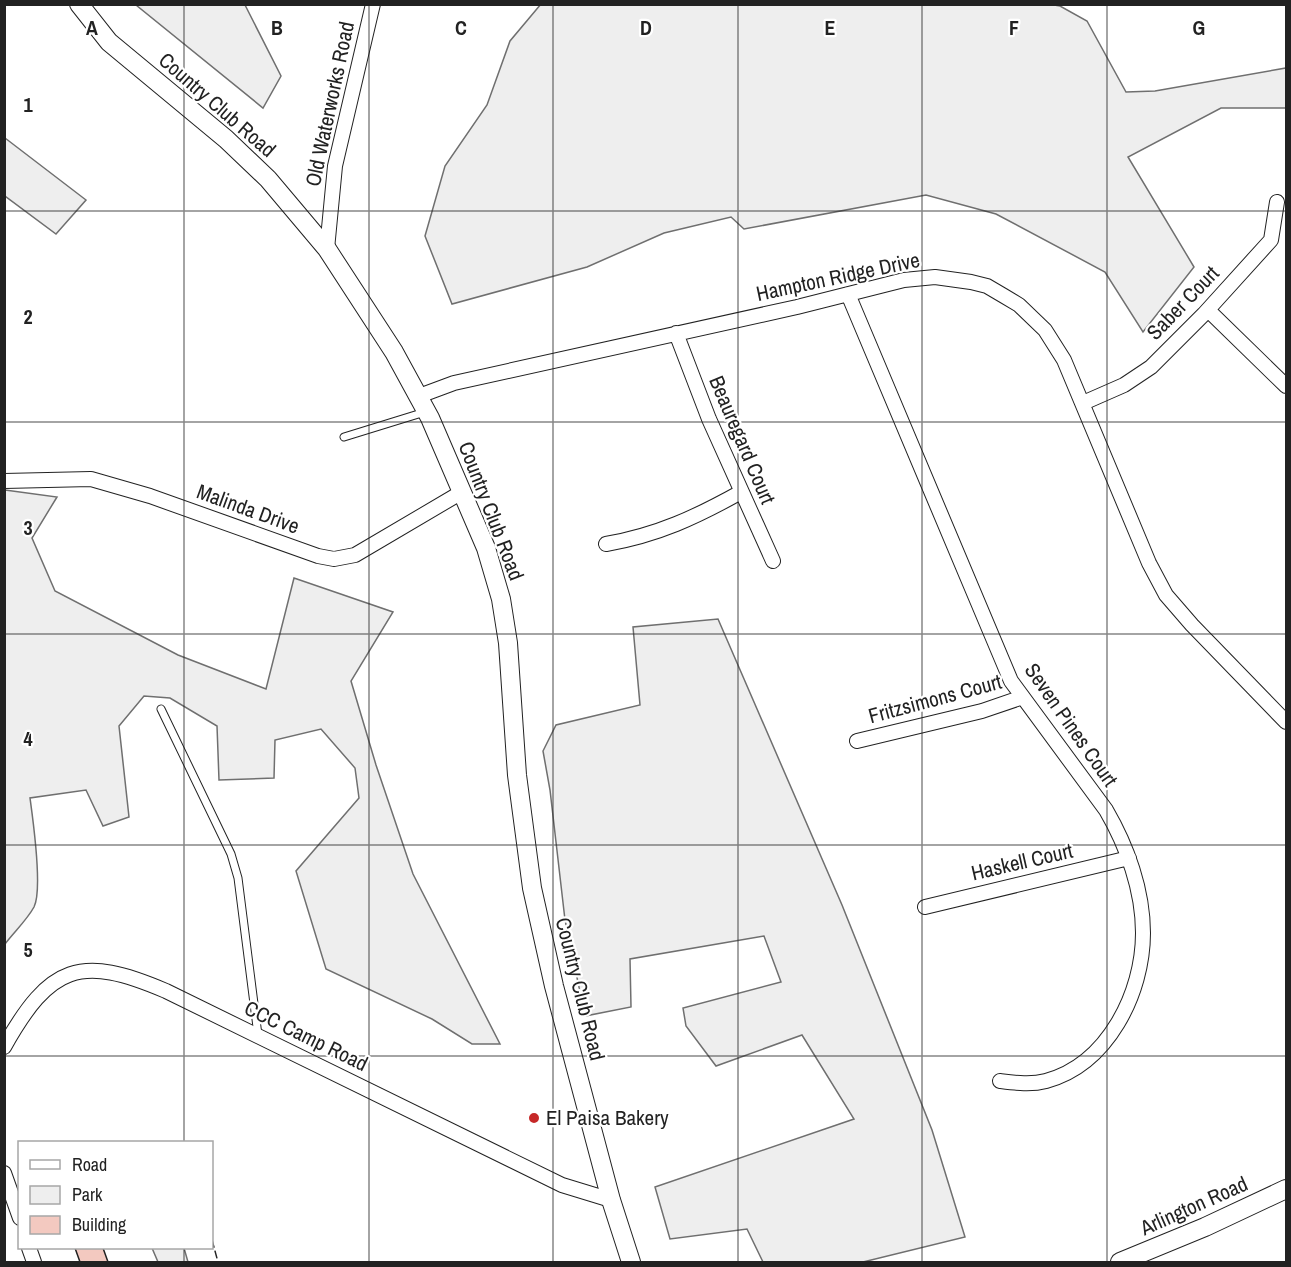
<svg xmlns="http://www.w3.org/2000/svg" width="1291" height="1267" font-family="'Archivo Narrow',sans-serif">
<style>
.green{fill:#eee;stroke:#6f6f6f;stroke-width:1.5}
.building{fill:#f3c9c0;stroke:#222;stroke-width:1.5}
.lines{fill:none;stroke-linecap:round;stroke-linejoin:round}
.lane-casing{stroke:#222;stroke-width:9}
.street-casing{stroke:#222;stroke-width:16}
.secondary-casing{stroke:#222;stroke-width:20}
.lane{stroke:#fff;stroke-width:7}
.street{stroke:#fff;stroke-width:14}
.secondary{stroke:#fff;stroke-width:18}
.fence{stroke:#222;stroke-width:1.5;stroke-dasharray:8 3;stroke-linecap:butt}
.grid{fill:none;stroke:#222;stroke-width:1.5;stroke-opacity:0.55}
.poi-dot{fill:#c62828;stroke:#fff;stroke-width:2}
.labels{text-anchor:middle;stroke-width:4.5;stroke-linejoin:round;paint-order:stroke}
.street-label{font-size:21px;fill:#222;stroke:#fff}
.poi-label{font-size:21px;fill:#222;stroke:#fff;text-anchor:start}
.grid-label{font-size:20px;text-anchor:middle;font-weight:bold;fill:#222;stroke:#fff;stroke-width:4.5;stroke-linejoin:round;paint-order:stroke}
</style>
<rect width="100%" height="100%" fill="#fff"/>
<path class="green" d="M541,4L1054,5L1060,6L1087,21L1126,92L1155,91L1286,68V108H1221L1128,157L1194,267L1143,332L1105,272L996,214L926,195L744,229L731,217L664,233L587,267L452,304L425,236L445,166L487,105L510,41Z
M136,5H245L281,76L263,108Z
M5,138L86,200L56,234L5,196Z
M5,490L57,497L32,538L55,591L178,655L266,689L294,578L393,612L351,681L376,765L413,874L500,1044H472L432,1019L326,969L296,871L359,798L355,768L321,729L275,740L274,778L219,780L217,726L170,698L144,696L119,726L129,817L103,826L86,790L30,798C33,820 43,889 34,907C27,920 14,932 5,944Z
M718,619L842,905L932,1130L965,1237L863,1262H763L747,1229L670,1239L655,1187L854,1119L802,1035L716,1066L686,1026L683,1008L781,982L764,936L630,959L631,1007L585,1016L565,920L550,790L543,751L556,725L640,705L633,627Z
M152,1248H184L188,1262H158Z"/>
<path class="building" d="M75,1248H103L108,1262H80Z"/>
<g class="lines">
<g class="lane-casing">
<path id="lane" d="M344,437L425,412
M161,709L231,854L238,878L258,1035"/>
</g>
<g class="street-casing">
<path id="street" d="M327,249L335,166L373,4
M848,294L1011,681L1106,810C1127,846 1143,890 1143,933C1143,993 1108,1064 1046,1081C1031,1085 1016,1083 1000,1081
M1208,310L1286,386
M676,333L709,419L773,561
M419,396L454,383L797,307L904,280L935,277L971,282L987,286L1004,296L1019,305L1045,330L1064,360L1149,563L1166,595L1192,625L1286,722
M1083,403L1124,385L1151,367L1204,314L1271,240L1277,202
M4,481L91,479L150,496L318,556L334,559L355,555L462,492
M606,544C658,535 696,517 741,492
M857,741L982,711L1023,697
M925,907L1129,858
M4,1047C50,965 80,954 166,991L562,1185L611,1200
M4,1173L20,1218
M29,1248L34,1262"/>
</g>
<g class="secondary-casing">
<path id="secondary" d="M79,4L109,42L226,139L268,179L327,249L394,352L430,418L486,548L501,599L508,643L517,775L532,888L554,986L611,1200L631,1262
M1120,1262L1205,1227L1286,1189"/>
</g>
<use href="#lane" class="lane"/>
<use href="#street" class="street"/>
<use href="#secondary" class="secondary"/>
<path class="fence" d="M212,1240L218,1262"/>
</g>
<path class="grid" d="M184,4V1142M369,4V1262M553,4V1262M738,4V1262M922,4V1262M1107,4V1262M4,211H1286M4,422H1286M4,634H1286M4,845H1286M4,1056H1286M184,1248V1262"/>
<circle class="poi-dot" cx="534" cy="1118" r="6"/>
<g class="labels">
<g class="street-label">
<text transform="translate(330 104) rotate(-78)" y="7">Old Waterworks Road</text>
<text transform="translate(217 105) rotate(41)" y="7">Country Club Road</text>
<text transform="translate(838 277) rotate(-12)" y="7">Hampton Ridge Drive</text>
<text transform="translate(1183 303) rotate(-46)" y="7">Saber Court</text>
<text transform="translate(742 440) rotate(67)" y="7">Beauregard Court</text>
<text transform="translate(248 509) rotate(20)" y="7">Malinda Drive</text>
<text transform="translate(491 511) rotate(69)" y="7">Country Club Road</text>
<text transform="translate(935 699) rotate(-15)" y="7">Fritzsimons Court</text>
<text transform="translate(1071 725) rotate(55)" y="7">Seven Pines Court</text>
<text transform="translate(1022 862) rotate(-13)" y="7">Haskell Court</text>
<text transform="translate(580 989) rotate(76)" y="7">Country Club Road</text>
<text transform="translate(306 1036) rotate(26)" y="7">CCC Camp Road</text>
<text transform="translate(1194 1206) rotate(-24)" y="7">Arlington Road</text>
</g>
<g class="poi-label">
<text x="546" y="1125">El Paisa Bakery</text>
</g>
</g>
<g class="grid-label">
<text x="92" y="35">A</text>
<text x="277" y="35">B</text>
<text x="461" y="35">C</text>
<text x="646" y="35">D</text>
<text x="830" y="35">E</text>
<text x="1014" y="35">F</text>
<text x="1199" y="35">G</text>
<text x="28" y="112">1</text>
<text x="28" y="324">2</text>
<text x="28" y="535">3</text>
<text x="28" y="746">4</text>
<text x="28" y="957">5</text>
</g>
<rect width="1291" height="1267" fill="none" stroke="#222222" stroke-width="12"/>
<rect x="18" y="1141" width="195" height="108" fill="#ffffff" stroke="#a7a7a7" stroke-width="1.5"/>
<rect x="30" y="1160" width="30" height="9" fill="#ffffff" stroke="#a7a7a7" stroke-width="1.5"/>
<text x="72" y="1171" font-size="18" fill="#222222">Road</text>
<rect x="30" y="1186" width="30" height="18" fill="#eeeeee" stroke="#a7a7a7" stroke-width="1.5"/>
<text x="72" y="1201" font-size="18" fill="#222222">Park</text>
<rect x="30" y="1216" width="30" height="18" fill="#f3c9c0" stroke="#a7a7a7" stroke-width="1.5"/>
<text x="72" y="1231" font-size="18" fill="#222222">Building</text>
</svg>
